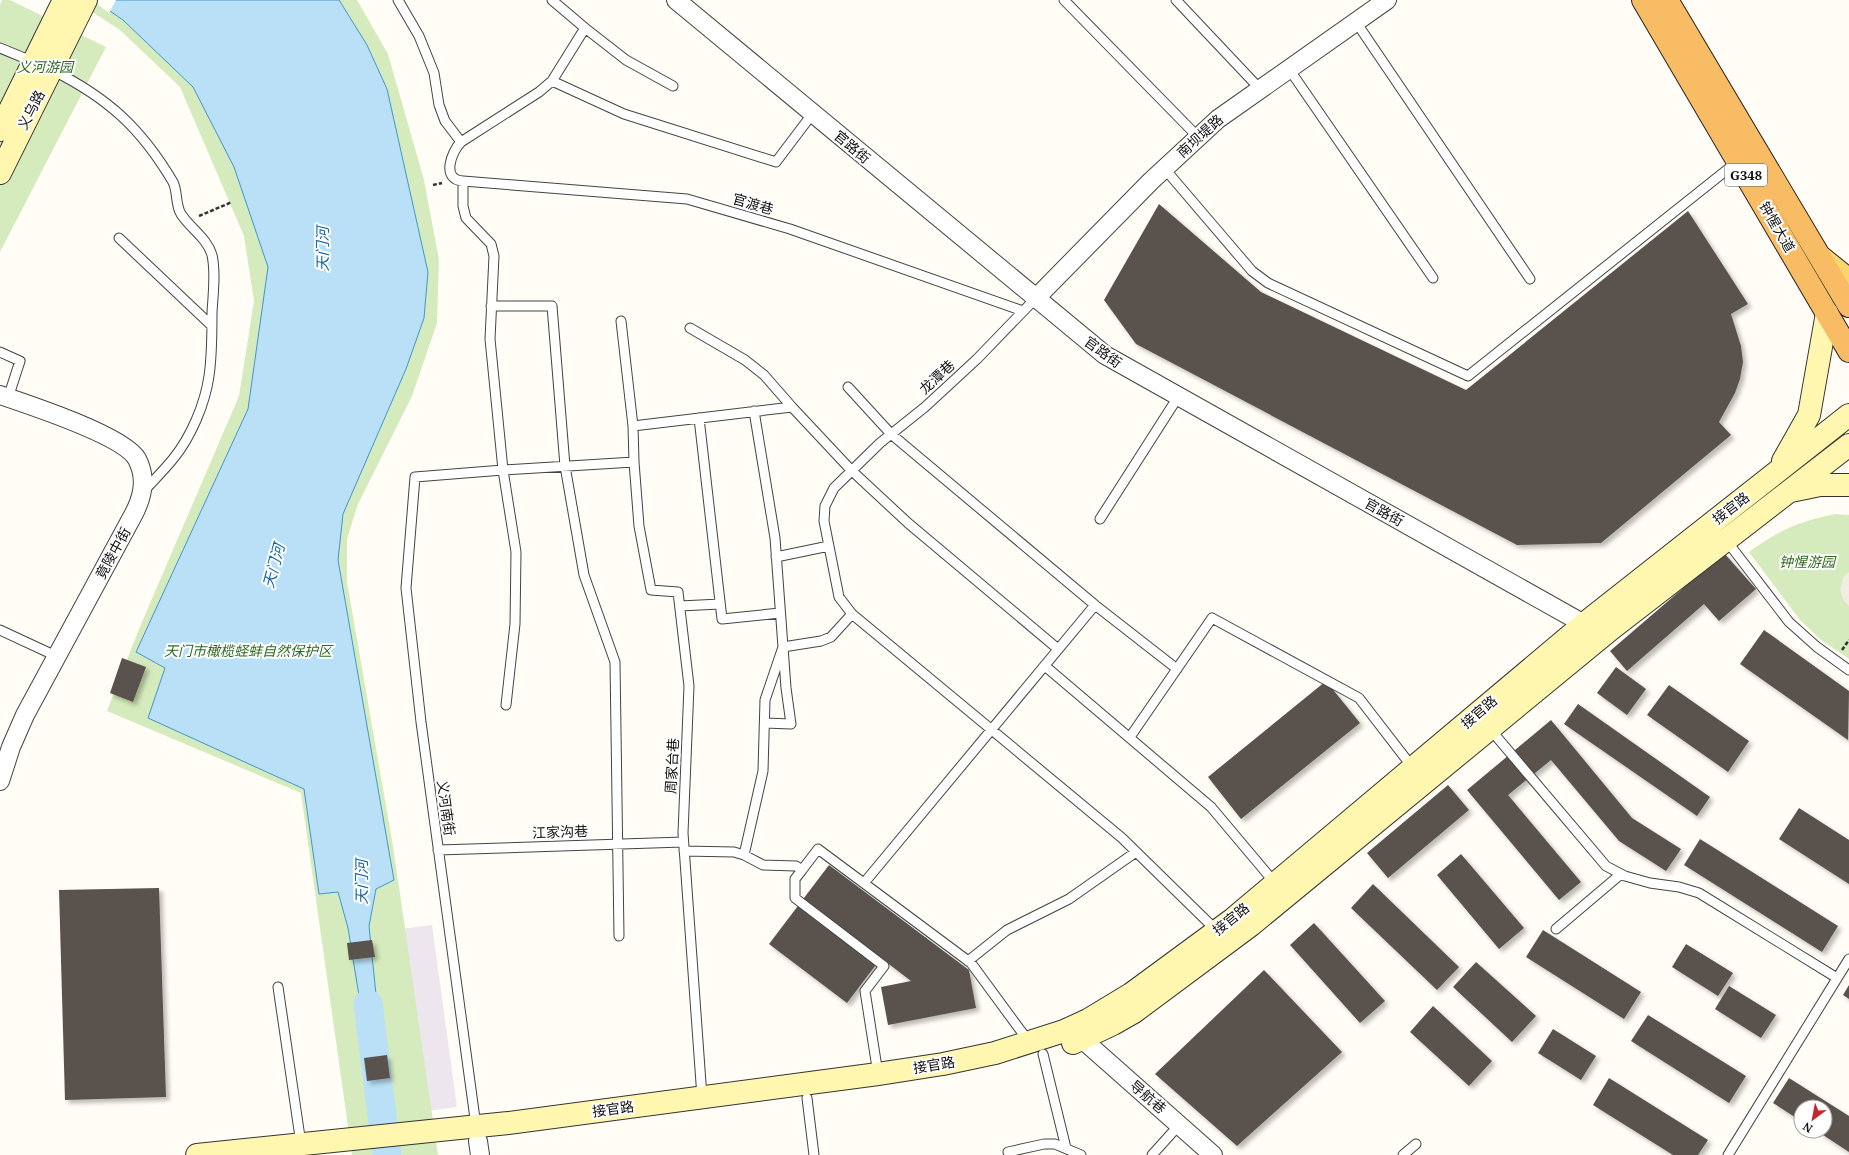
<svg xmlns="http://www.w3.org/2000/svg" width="1849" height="1155" font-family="'Noto Serif','Noto Sans SC',serif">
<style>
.industrial{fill:#eee6ef}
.green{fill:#d5ebbd}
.plaza{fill:#f1ede2}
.water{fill:#b9e0f7;stroke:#3f96cf}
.pier{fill:#fffdf5}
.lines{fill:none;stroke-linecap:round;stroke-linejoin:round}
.river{stroke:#b9e0f7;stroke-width:29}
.building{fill:#5a524d;filter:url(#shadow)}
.service-casing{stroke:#444;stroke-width:11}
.minor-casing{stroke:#444;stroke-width:20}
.secondary-casing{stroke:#333;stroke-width:24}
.primary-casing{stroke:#222;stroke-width:24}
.trunk-casing{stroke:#222;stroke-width:24}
.path{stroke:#333;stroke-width:2.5;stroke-dasharray:4 2;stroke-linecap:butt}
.service{stroke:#fff;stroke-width:9}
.minor{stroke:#fff;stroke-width:18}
.secondary{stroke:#fff6b0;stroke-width:22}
.primary{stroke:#f9d66b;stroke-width:22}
.trunk{stroke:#f7bc64;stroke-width:22}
.labels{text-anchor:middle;stroke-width:4;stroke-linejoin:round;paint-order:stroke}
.shield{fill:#fff;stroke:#585858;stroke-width:1}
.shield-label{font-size:13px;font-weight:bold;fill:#111}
.park-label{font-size:14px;font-style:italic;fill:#2f6b1f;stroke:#fff}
.street-label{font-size:14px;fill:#111;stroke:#fff}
.water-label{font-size:15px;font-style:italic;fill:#1768a6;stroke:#fff}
</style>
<defs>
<filter id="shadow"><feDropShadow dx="3.5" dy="3.5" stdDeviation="2" flood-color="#0004"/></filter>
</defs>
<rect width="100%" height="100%" fill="#fffdf5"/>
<path class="industrial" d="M432,925L457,1107L351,1121L327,938Z"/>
<path class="green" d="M2,0H10L106,47L0,252V5Z
M74,0H357L388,54L424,180L439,260L437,323L412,396L358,504L347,539V582L393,846L438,1155H352L301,793L107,711L139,629L239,396L254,301L244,236L180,87L120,30Z
M1836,514L1849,515V659L1820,639L1800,620L1749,552C1780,530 1799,521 1836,514Z"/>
<path class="plaza" d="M1849,572V606L1844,601L1840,589L1844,576Z"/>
<path class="water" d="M94,0H339L367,45L387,89L428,272L424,318L406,369L343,514L338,560L394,880L376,889L369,926L381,1043L367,1045L348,928L338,892L319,894L304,789L148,718L165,668L136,652L248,409L268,267L234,167L193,87L123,20Z"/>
<path class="pier" d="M92,0H116L109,13Z"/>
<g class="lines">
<path class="river" d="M368,1004L387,1155"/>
</g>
<path class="building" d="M1159,204L1261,292L1466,390L1688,211L1748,304L1731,314L1741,346L1743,362L1740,379L1735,393L1719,422L1731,435L1601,543L1517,545L1136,344L1104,300Z
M1724,553L1756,589L1719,621L1704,604L1627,671L1610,651Z
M1764,630L1849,691L1848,740L1740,664Z
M122,658L146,667L133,702L110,693Z
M1616,667L1646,689L1627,715L1597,693Z
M1326,681L1360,723L1241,819L1208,777Z
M1669,685L1749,741L1728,772L1647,715Z
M1578,704L1710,797L1697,816L1564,724Z
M1551,720L1632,818L1681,849L1666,871L1619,841L1551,760L1508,795L1581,882L1559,900L1467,790Z
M1448,785L1469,810L1388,878L1367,853Z
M1799,808L1849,840V884L1779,839Z
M1700,839L1838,926L1822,952L1684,865Z
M1461,854L1524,928L1499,949L1437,875Z
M829,865L969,970L976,1008L888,1025L881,987L911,981L881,958L847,1003L769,944Z
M1373,884L1459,967L1437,990L1351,908Z
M159,888L166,1097L65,1100L59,890Z
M1314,923L1385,1001L1360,1023L1290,945Z
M1543,930L1641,992L1624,1019L1526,957Z
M372,940L375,957L349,960L347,943Z
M1686,944L1733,973L1718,996L1672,967Z
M1476,962L1536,1016L1512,1042L1453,987Z
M1264,970L1342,1052L1237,1146L1155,1074Z
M1849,985V999L1843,995Z
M1729,986L1776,1015L1761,1038L1715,1009Z
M1433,1006L1492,1061L1469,1086L1410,1032Z
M1648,1015L1746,1076L1729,1103L1631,1041Z
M1553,1029L1596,1056L1581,1080L1538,1053Z
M387,1055L390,1078L367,1081L364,1058Z
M1609,1078L1708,1140L1698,1155H1673L1593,1105Z
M1789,1078L1849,1116V1152L1817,1131H1825V1107H1801V1121L1773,1103Z"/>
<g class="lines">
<g class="service-casing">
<path id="service" d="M398,0L419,36L434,73L439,105L445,121L461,142
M1064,0L1198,137
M1176,0L1260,89
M1356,22L1530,279
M585,28L626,60L673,86
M0,48L34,62
M1289,69L1433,278
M52,70C108,98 141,128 173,182C178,192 175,204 181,214C190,228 207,238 212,255C216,273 213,294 212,313C212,334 212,356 209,376C205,404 191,437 173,459C164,470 154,480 144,491
M552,81L624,114L776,162L813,113
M1164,168L1240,257L1252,271L1268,283L1468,376L1738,161
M463,181L687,199L790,229L1023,311
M119,238L212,326
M1035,299L977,359L925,407L880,443L834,488L825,506L824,521L839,597L852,614L1122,838L1217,931
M491,306H552L565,466L584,575L615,662L619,936
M621,321L633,426
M690,328L745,360L764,375L792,407
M0,352L20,361L8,398
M848,387L891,434L1095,605L1177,669
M754,411L775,538L786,688L791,724L765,723
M699,418L722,619L780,613
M634,462L639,526L651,590L678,592L689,686L683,833L702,1097
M1100,519L1178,397
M1726,540L1789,622L1817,647L1849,670
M776,557L829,546
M680,606L720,604
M0,630L56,656
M1045,666L1211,807L1275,883
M506,705L515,624L516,552L503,470L490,339L494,256L491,244L466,218L463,206V181C441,180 451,152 461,142L539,92L552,81L585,28L552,0
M1490,729L1606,866L1625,876L1650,883L1679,887L1699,893L1837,978
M1130,737L1212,618L1359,698L1413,768
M438,850L683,842
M684,851L734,852L744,855L763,865L796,866L802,870L818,849L971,963L1029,1042
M744,855L763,771L765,700L783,647L821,641L831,637L852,614
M802,870L795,879V898L884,966L865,991L878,1074
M864,883L1095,605
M1556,929L1621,874
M968,961L1007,930L1069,899L1136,852
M278,987L301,1144
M1043,1054L1066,1148
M807,1098L814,1155
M476,1126L421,722L406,588L415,477L503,470L634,462L633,426L792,407L851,470L908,523L1058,649
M1008,1152L1044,1144H1055L1081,1155
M1152,1155L1179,1125
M1403,1155L1416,1144
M1728,1155L1849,959"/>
</g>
<g class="minor-casing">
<path id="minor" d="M676,0L1105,355L1584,624
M1035,299L1151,181L1218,119L1387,0
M0,395C27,404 124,436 137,459C148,480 142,500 131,519L25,715L11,747L0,781
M1082,1039L1213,1155
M478,1141L480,1155"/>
</g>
<g class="secondary-casing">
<path id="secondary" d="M0,130L64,0
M0,173L86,0
M1783,461L1809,415L1827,313
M1791,491L1820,485H1849
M1073,1043L1113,1024L1134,1012L1251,925L1611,629L1849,445
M197,1155L508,1123L878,1074L943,1064L995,1053L1064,1031L1088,1020L1131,994L1233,919L1584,624L1849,415"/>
</g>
<g class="primary-casing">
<path id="primary" d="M1822,258L1849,280"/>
</g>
<g class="trunk-casing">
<path id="trunk" d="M1643,0L1849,351
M1667,0L1849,306"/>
</g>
<path class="path" d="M433,185L442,183
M199,216L232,202
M1842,650L1849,640"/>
<use href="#service" class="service"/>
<use href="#minor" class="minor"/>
<use href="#secondary" class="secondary"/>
<use href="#primary" class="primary"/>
<use href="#trunk" class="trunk"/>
</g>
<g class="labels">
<rect class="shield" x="1725" y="164" width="42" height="22" rx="3"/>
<g class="shield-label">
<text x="1746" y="180">G348</text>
</g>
<g class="park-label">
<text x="45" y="72">义河游园</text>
<text x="1807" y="567">钟惺游园</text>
<text x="248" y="656">天门市橄榄蛏蚌自然保护区</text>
</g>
<g class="street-label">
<text transform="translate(31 110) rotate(-63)" y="5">义乌路</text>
<text transform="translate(1200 136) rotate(-42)" y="5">南坝堤路</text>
<text transform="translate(852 147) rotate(40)" y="5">官路街</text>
<text transform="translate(753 204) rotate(16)" y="5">官渡巷</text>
<text transform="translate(1777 227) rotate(60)" y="5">钟惺大道</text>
<text transform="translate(1103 352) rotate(36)" y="5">官路街</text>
<text transform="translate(937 377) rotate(-43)" y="5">龙潭巷</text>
<text transform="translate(1731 508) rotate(-38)" y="5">接官路</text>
<text transform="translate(1384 512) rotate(29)" y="5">官路街</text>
<text transform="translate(113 553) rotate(-61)" y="5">竟陵中街</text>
<text transform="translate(1479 712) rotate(-40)" y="5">接官路</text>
<text transform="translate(672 766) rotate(-87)" y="5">周家台巷</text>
<text transform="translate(446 808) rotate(82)" y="5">义河南街</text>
<text transform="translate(560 832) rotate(-2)" y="5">江家沟巷</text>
<text transform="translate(1231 919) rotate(-39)" y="5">接官路</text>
<text transform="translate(934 1065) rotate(-9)" y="5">接官路</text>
<text transform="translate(1148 1097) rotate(41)" y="5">导航巷</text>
<text transform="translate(613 1109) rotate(-8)" y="5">接官路</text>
</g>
<g class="water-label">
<text transform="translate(323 249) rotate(-90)" y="5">天门河</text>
<text transform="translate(274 566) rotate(-75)" y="5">天门河</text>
<text transform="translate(362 882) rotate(-90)" y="5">天门河</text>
</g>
</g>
<g transform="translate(1813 1119) rotate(212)"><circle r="19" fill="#ffffff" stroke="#a0a0a0"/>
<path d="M0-3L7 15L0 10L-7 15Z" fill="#c4262e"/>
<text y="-6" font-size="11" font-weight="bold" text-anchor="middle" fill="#111111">N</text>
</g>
</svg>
